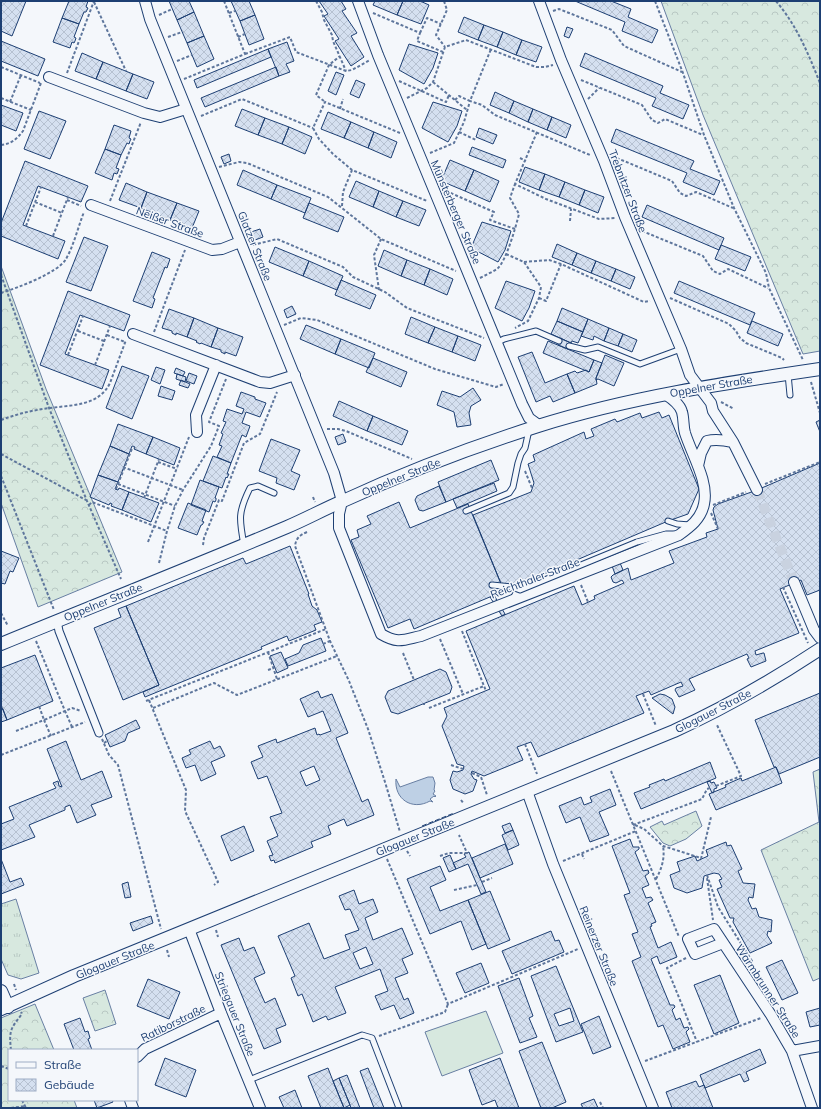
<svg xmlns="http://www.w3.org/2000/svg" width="821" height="1109" font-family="Mulish,sans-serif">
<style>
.grass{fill:url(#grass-tufts);stroke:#687fa3}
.forest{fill:url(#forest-crowns);stroke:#687fa3}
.pitch{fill:#d7e8df;stroke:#687fa3}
.water{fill:#bed0e5;stroke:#687fa3}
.building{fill:url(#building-cross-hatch);stroke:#1d3f73;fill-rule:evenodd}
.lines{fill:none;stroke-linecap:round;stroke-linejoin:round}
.minor-tunnel{stroke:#c9d2e0;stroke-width:10;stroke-dasharray:10 5;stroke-linecap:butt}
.service-casing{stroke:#1d3f73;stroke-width:7}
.pedestrian-casing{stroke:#1d3f73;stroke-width:9}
.minor-casing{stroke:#1d3f73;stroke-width:12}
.tertiary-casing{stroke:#1d3f73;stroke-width:14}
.path{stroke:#5e769c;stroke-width:2;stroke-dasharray:3 2;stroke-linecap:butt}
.service{stroke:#f4f7fb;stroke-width:5}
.pedestrian{stroke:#f4f7fb;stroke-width:7}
.minor{stroke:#f4f7fb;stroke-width:10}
.tertiary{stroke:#f4f7fb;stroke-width:12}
.service-bridge-casing{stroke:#1d3f73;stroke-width:7;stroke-linecap:butt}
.service-bridge{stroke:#f4f7fb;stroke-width:5}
.fence{stroke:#1d3f73;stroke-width:1;stroke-dasharray:5 2;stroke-linecap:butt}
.labels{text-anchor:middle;stroke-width:3;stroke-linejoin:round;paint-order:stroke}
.street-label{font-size:11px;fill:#1d3f73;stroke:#f4f7fb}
</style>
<defs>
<pattern id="grass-tufts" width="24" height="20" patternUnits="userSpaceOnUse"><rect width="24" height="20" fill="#d7e8df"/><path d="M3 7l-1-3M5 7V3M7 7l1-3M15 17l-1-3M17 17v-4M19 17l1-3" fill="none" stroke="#b8c8c3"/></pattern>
<pattern id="forest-crowns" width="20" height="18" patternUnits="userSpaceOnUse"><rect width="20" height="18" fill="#d7e8df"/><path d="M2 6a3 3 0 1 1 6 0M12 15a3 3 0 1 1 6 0" fill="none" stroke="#b8c8c3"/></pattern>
<pattern id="building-cross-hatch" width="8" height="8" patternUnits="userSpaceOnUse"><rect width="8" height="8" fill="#d5e0f0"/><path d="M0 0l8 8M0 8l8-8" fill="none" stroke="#b6c1d1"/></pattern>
</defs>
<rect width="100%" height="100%" fill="#f4f7fb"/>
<path class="grass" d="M16,899L39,973L21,979L8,975L1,959V904Z"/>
<path class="forest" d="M661,1H820V351L803,354L703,115Z
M1,266L46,389L122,572L38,607L1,503Z
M820,769V978L813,981L761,850L819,822L813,772Z
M696,811L702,826L686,839L670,846L663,843L650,827L662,821L664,825Z
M105,990L116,1024L95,1031L83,998Z
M35,1004L54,1050H9V1100H74L77,1108H1V1018Z"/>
<path class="pitch" d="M486,1011L503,1053L442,1076L425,1032Z"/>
<path class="water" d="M428,777H433L435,783L434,790L435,791L433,794L436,796L435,797L434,796L430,799L433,802L430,801C412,811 394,799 396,779L400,787Z"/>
<path class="building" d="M1,1H26L12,36L1,31Z
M69,1H88L86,7L88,8L86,12H84L79,24L62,18Z
M169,1H189L194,12L177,20Z
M231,1H249L255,15L240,21Z
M319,1H341L346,9L342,11L357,33L351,36L364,57L351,66L335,41L339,39L324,16L328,14Z
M375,1H403L397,15L373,5Z
M403,1H420L429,5L421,24L397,15Z
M575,1H611L631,9L628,17L658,30L652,43L622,31L625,22Z
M194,12L204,36L187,43L177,20Z
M255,15L264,39L249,45L240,21Z
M464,17L484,25L478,40L458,32Z
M62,18L79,24L74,37L76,38L75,41L74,43L72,42L70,48L53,42Z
M484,25L503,32L497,47L478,40Z
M567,27L573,29L569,38L564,36Z
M503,32L522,40L516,55L497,47Z
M204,36L214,59L197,67L187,43Z
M522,40L542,47L536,62L516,55Z
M1,41L45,59L38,76L1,61Z
M287,42L294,61L286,64L290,72L279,76L268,49Z
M409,44L438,53L433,68L424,84L399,70Z
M268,49L271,57L197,88L194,80Z
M82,53L103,62L96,79L75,71Z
M585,53L663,86L660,93L689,105L683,119L652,106L656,98L580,66Z
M103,62L133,74L126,91L96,79Z
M276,67L279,76L205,107L201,98Z
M336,72L344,75L336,95L328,91Z
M133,74L154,82L147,99L126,91Z
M356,80L365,84L359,98L350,94Z
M495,92L514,101L509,113L490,105Z
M514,101L533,109L528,122L509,113Z
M433,102L462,111L457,126L448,142L422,128Z
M1,105L23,113L16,131L1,125Z
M242,109L265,118L258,135L235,126Z
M533,109L552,117L547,130L528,122Z
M39,111L66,121L50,159L24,149Z
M328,112L351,122L344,138L321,129Z
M552,117L571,125L566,138L547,130Z
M265,118L289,127L282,144L258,135Z
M351,122L374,132L368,148L344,138Z
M114,125L131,131L129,138L131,139L130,141L129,144L127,143L121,155L105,149Z
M289,127L312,137L305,154L282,144Z
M479,128L497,135L493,144L476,137Z
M616,129L694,161L690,169L720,181L714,195L683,182L687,173L611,142Z
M374,132L397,142L391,158L368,148Z
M472,147L506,160L503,168L469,155Z
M105,149L121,155L116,168L119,169L117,174L114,173L112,180L95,173Z
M229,154L231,161L224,164L221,157Z
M450,160L474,170L465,191L441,181Z
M25,161L88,186L81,202L38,186L23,225L65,241L58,259L1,236V223Z
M525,167L545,174L539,190L519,182Z
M243,170L277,185L271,199L237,185Z
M474,170L499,181L490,202L465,191Z
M545,174L565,182L559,197L539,190Z
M356,181L379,191L373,207L349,197Z
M565,182L585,190L579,205L559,197Z
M126,183L147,192L141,208L119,200Z
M277,185L311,198L305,213L271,199Z
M585,190L604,197L598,213L579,205Z
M379,191L403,201L396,217L373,207Z
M147,192L177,203L170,220L141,208Z
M403,201L426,210L419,226L396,217Z
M177,203L199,211L192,228L170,220Z
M309,203L344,217L338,232L303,218Z
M647,205L724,238L719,250L642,217Z
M482,222L511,231L505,250L498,262L471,248Z
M260,229L263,237L255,240L251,232Z
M84,237L108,246L91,291L66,282Z
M557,244L577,253L572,265L552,257Z
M721,245L751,257L745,271L715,259Z
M275,247L309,261L303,276L269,262Z
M384,250L407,260L401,276L378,266Z
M152,252L170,259L167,268L165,267L153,298L155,299L152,308L133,301Z
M577,253L596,261L591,273L572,265Z
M407,260L430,269L424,285L401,276Z
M309,261L343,276L337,290L303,276Z
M596,261L616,269L611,281L591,273Z
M430,269L453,279L447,295L424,285Z
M616,269L635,277L630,289L611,281Z
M341,280L376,295L370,309L335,295Z
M506,281L535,291L529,308L522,321L495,308Z
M679,281L755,313L750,325L674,293Z
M68,291L130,315L124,331L80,315L65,354L109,370L102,389L40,365Z
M292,306L296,314L287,318L284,310Z
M562,308L588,319L583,332L557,321Z
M169,309L194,318L187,337L176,333V335L172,333V331L162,328Z
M411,317L435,327L428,343L405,334Z
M194,318L218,328L211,347L201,343L200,344L196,342L197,341L187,337Z
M588,319L609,328L604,341L594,336L593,340L581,336Z
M557,321L583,332L578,343L572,341L571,343L551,334Z
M752,321L783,334L778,346L747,333Z
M306,325L341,339L335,354L300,339Z
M435,327L458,336L452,352L428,343Z
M218,328L243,337L236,356L225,352V354L221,352V350L211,347Z
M609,328L623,334L618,346L604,341Z
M623,334L637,340L632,352L618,346Z
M458,336L481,345L475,361L452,352Z
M560,338L571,343L568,349L558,345Z
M341,339L375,353L369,368L335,354Z
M548,341L594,360L589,372L543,353Z
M532,352L545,383L567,374L575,393L553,402L550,396L536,402L518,357Z
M605,355L624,363L614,386L598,379L596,380V378Z
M373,358L407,372L401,387L366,372Z
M594,360L602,363L596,378L597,384L575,393L567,374L575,371L577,373L586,370L589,372Z
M122,366L149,376L132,419L106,408Z
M156,367L165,370L160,384L151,380Z
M176,368L185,372L183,376L174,373Z
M189,373L197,376L194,384L186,381Z
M177,374L186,377L185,382L176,379Z
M181,380L190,384L188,388L179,385Z
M161,386L175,391L172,400L158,396Z
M473,388L481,400L471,406L469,413L471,425L457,427L454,412L437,405L442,391L460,397Z
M241,392L255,397V399L266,403L260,417L246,412L242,423L250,426L246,437L242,435L231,463L217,457L222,446L219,445L223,434L221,433L226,422L223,421L227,409L242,414L244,409L236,406Z
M339,401L373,416L367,431L333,416Z
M659,412L662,418L669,415L699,489L688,514L668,521L504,591L473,515L531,492L534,483L528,464L535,461L533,455L584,432L586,439L594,436L591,429L615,419L617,422L640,413L642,418Z
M373,416L408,431L402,445L367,431Z
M820,420V432L816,422Z
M118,424L153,437L146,454L134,449L135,447L132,446L129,454L110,446Z
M343,434L346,442L338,445L335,437Z
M153,437L180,448L174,465L146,454Z
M271,439L300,450L291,471L300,475L294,490L276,483L277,478L259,471Z
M110,446L129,454L118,482L98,475Z
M213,456L231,463L227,474H229L227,478L226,477L222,488L203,481Z
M491,460L499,480L446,502L438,482Z
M820,463V590L807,595L801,580L780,589L799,633L755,651L756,655L763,653H764L766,661L751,667L747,659L749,658L747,654L689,679L695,690L679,697L675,690L676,688L683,686L681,682L651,695L649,691L636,696L644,713L538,757L531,742L517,747L523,760L484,776L472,771L471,774L474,779L477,780L473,791L465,794L453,789L450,780L453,771L457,772L463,770L464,766L457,764L442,726L447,716L444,708L490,689L466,631L574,586L582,605L595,599L594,596L624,583L622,580L616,583L613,582L611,577L613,575L628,568L631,580L674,563L669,551L707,537L706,533L718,529L713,510L714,507L718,504L757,490Z
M98,475L118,482L115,489L118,490L119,488L129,492L122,510L111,506L112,504L110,503L109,505L90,497Z
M200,480L219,487L215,498H216V500L215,502L213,501L209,512L191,505Z
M494,483L497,491L457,508L453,499Z
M439,486L446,502L423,511L419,510L415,500L417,496Z
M129,492L159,503L151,522L122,510Z
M399,502L410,528L468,504L504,591L414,629L410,619L388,628L351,540L359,537L357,530L371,524L367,516Z
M188,503L206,510L202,521L204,522L202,525H201L197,535L178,528Z
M290,546L309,594H308L312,606L317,610L322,622L314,625L316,630L289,641L287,636L261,647L262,649L145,697L143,692L159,685L126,606L243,558L246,564Z
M1,551L19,558L13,572L10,571L5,584L1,583Z
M615,551L623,570L615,574L608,555Z
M494,595L505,614L502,616L490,597Z
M126,606L159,685L123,700L94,628L121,617L118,609Z
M321,638L326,651L288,666L285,659L299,653L303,645Z
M281,652L288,668L277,673L270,656Z
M35,655L53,701L7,720L1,705V668Z
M440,669L446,672L452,687L450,693L398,714L391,712L385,697L388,691Z
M318,691L321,698L332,694L348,733L336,738L362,802L368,799L374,815L347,826L344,819L328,826L331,834L311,842L313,847L275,863L274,860L271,861L269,856L273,855L267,841L278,836L270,817L282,813L267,776L258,779L251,762L263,757L258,746L276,739L277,743L315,728L317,735L319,734L320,735L331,731L323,711L308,717L300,699ZM314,766L320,780L306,786L300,772Z
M820,693V757L779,774L776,767H774L755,720Z
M660,694L665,695L672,699L675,707L673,714L652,698Z
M3,709L7,720L1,722V710Z
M136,720L140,728L128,733L125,741L110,747L105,735Z
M66,741L81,780L102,771L112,797L91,805L96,815L77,823L70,805L65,807V810L29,825L35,837L1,850V824L14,819L9,807L56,788L53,783L58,781L59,786L62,787L47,749Z
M210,741L214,749L220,746L225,756L211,762L216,774L201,781L195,765L186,768L182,758L191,754L189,750Z
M710,762L716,778L641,809L634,793L650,787L649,785L664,779L665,781Z
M776,767L782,783L716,810L709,794L726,787L725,785L741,778L742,781Z
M710,781L711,783L714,782L717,788L714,789V792L712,793L707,782Z
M610,789L616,805L599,812L609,835L590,842L580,817L566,823L559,806L581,797L584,805L592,802L590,797Z
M510,823L513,830L505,833L502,826Z
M244,826L254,851L231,861L221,836Z
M513,830L519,845L508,850L502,835Z
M630,839L633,847H639V849L635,852L643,871L648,870L649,873L645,876L649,885L642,888L646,898L651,897L653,900L648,903L656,922L651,924L652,926L650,927L658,948L671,942L677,957L660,964L657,956L651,959L670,1005H674L675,1007L672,1010L676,1020L680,1018L684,1028L688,1027L689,1029L686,1032L690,1042L673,1049L663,1025L658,1027L632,961L641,957L632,934L638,932L624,895L630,893L612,846Z
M726,842L727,846L731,845L742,869L738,871L743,883L755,884L753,898L749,897L748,900L752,909L756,908L759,917L772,920L771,932L768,931L767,935L772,943L750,953L733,922L734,918H730L717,889L722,887L719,880L722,879L719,874L714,873L704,876L702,888L687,893L674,888L670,875L680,871L677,862L695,856L697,861L708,856L706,850Z
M505,844L513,864L480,878L472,858Z
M469,852L486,892L481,894L468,864L456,869L453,863L466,857L464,854Z
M450,855L456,869L449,872L443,858Z
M1,859L10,882L21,878L24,885L1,894Z
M440,866L446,880L430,887L440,911L468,900L486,944L472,950L461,921L430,934L407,879Z
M128,882L131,897L125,898L122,884Z
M354,890L359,904L373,899L378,912L365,918L373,940L402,928L413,954L402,959L408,973L395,978L404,1000L408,998L414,1013L400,1019L394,1005L381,1010L375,996L388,991L380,969L335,987L346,1013L328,1020L326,1016L313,1022L302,994L298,996L291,978L295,976L278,936L309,923L324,959L350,949L345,935L359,930L350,909L345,910L339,896ZM366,947L373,964L360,969L353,953Z
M490,891L510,940L488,949L468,900Z
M151,916L153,923L133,931L130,923Z
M551,931L555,941L559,940L564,952L512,974L502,951Z
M239,938L244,951L254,947L265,973L254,978L265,1003L275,998L286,1025L276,1029L281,1042L264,1049L221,945Z
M782,960L798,993L782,1000L766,967Z
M481,963L489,983L465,993L456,973Z
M556,966L583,1032L556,1042L531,976ZM570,1008L574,1021L559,1026L554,1014Z
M720,975L739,1023L714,1034L694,985Z
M519,978L533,1016L529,1018L537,1037L520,1043L498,986Z
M148,979L180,992L169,1019L137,1006Z
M820,1008V1025L810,1027L806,1012Z
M599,1016L611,1047L593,1054L581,1024Z
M80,1018L85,1032L88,1031L90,1038L88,1039L92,1050H74L64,1024Z
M542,1042L566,1102L552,1108H541L519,1051Z
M760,1049L766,1063L746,1072L749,1080L744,1082L740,1074L705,1088L700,1075Z
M165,1058L196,1070L186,1097L155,1085Z
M500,1058L519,1108H498L495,1100L482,1105L469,1070Z
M328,1068L333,1081L344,1108H321L308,1076Z
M368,1068L384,1108H374L360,1071Z
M347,1075L360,1108H351L350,1105L339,1078Z
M339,1078L350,1105L344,1108L333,1081Z
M696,1081L699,1087L704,1085L713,1108H672L666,1092Z
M295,1090L302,1108H284L279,1097Z
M594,1099L598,1108H583L581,1104Z
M94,1100H112L113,1102L97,1108Z"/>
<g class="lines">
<path class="minor-tunnel" d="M757,490L794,582"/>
<g class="service-casing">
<path id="service" d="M496,343L504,339L536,331L559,341
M569,346L585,350L598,347L640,364L681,349
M788,374L790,395
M466,511L509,493L513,487L518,463L521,454L525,448L529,430
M668,521L677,524L690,525
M637,542L666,534H673
M244,545C239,519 238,512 250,488L258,486L274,493
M492,585L512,587
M513,599L520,584
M249,1080L362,1035L372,1038L399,1108"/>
</g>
<g class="pedestrian-casing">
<path id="pedestrian" d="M57,621L59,631L99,733"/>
</g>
<g class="minor-casing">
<path id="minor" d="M145,1L150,19L334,473L342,501L339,514V528L381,634C398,644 403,640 421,636L679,535C690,527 701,519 704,504C709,482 692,455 685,433C683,426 684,419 682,412C680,404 671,398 665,394
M358,1L378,55L441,207L522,404L529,418L540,426
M539,1L561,60L604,161L625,217L681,349L690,375L711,403L713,411L733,442L757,490
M49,77L144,113L160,117L186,109
M91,205L212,250L222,249L240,242
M133,334L260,382L270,383L295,375
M197,432L196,415L216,365
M698,466L701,453L707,441C716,439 723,440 733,442
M794,582L814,630L820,638
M527,791L553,864L653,1108
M189,929L221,1013L260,1108
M723,943L695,954L688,939L714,929L771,1015L792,1051L812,1108
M792,1051L820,1046
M137,1057L145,1049L221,1013
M130,1100L133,1108"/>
</g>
<g class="tertiary-casing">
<path id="tertiary" d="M1,644C96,605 192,567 287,527C306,519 324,509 343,501C406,472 472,447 538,426C630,397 725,383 820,369
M1,991L8,1007
M1,1009L74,976L674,731C725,708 773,680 820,649"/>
</g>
<path class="path" d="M316,1L322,12L324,20L332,35L333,41L346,71
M444,1L447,10L436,35L445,47
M655,1L683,73L704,135L734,208L766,273L769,288L803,360
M776,1C797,26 808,53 820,83
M94,2L126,71
M553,11L559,9L612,30L624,46L682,72
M229,13L235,11
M373,13L420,33L417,41L443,52
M159,15L172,9
M420,33L427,18L441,24
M168,37L182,32
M238,37L245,34
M245,54L290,37L296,52L346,71L352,70L370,60
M177,61L192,55
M1,67L40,83
M67,73L94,1
M184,79L245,54L224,1
M581,80L642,105L652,120L658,123L665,119L703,135
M399,81L446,102L449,95
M433,82L467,110
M1,98L31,110
M407,98L427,88L433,82L445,47L466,40L536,67H545L553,65
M588,99L599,88
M455,100L459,96L470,101L491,49
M324,101L316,95L329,65L340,56
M10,102L21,75
M340,109L343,99
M201,116L242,99L313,128
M459,132L476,140
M537,132L515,184L546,199L599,219L616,218
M400,133L325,102L313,128L319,139L333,154L352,170L427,201
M1,145C11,144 17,139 23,131L41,83
M430,153L454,143L464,122L470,101L482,105L495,115L590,155
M612,156L672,181L680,193L686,196L696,192L733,208
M520,158L526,161
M219,167L239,162L247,163L328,197L381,239L456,271
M446,191L494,212L490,220L515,229
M67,200L81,206
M110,201L141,122
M35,202L62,213
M342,206L343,192L352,170
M570,221L571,209
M26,226L41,187
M642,231L703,256L713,271L720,274L728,269L768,288
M53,236L68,197
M253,245L277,239L343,267L353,277L385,292L407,308L484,338
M506,254L524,262L541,287L539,298L528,321L515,328
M524,262L549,260L561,264L644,302L650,301
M1,275L49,408L87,501L121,579
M480,278C486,275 492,272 497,269C506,262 516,226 519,214L510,198L515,184
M379,290L374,255L381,239
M1,293C17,288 58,273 66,259C74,245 78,227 84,212
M539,298L546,301L561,264
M670,298L729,324L736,331L740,338L746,343L782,358L784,360
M284,325L301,318L317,320L435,369L496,387L504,384
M78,331L104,341
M154,332L185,250
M107,335L125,342
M68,355L83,316
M95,365L110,326
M811,382L820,413
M721,402L734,409
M1,420C17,414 33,410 50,408C72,405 99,406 110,383L126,340
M327,429H338L346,431L412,459
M1,454L86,500
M158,462L177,469
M123,467L183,490
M525,471L532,488
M1,476L54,610
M118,484L175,506
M765,484L820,462
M116,489L133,446
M313,497L315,502
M144,498L159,459
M89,505L92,502L167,531
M713,505L746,492
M711,513L718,529
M307,532C300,535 296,538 295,546L330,641L349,681L368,729L385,782L400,832
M148,542L189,437
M203,545L204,538L219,500L222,501L244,443L260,434L277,392
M159,563L167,531L175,506L183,490L211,446L219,426L209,422L226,379
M581,585L588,602
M783,587L808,643
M1,613L8,626
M462,631L486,691
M440,639L463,694
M36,641L65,711L44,720L39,706
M323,644L330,641
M268,652L277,679
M403,653L414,680
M268,670L274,668
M643,694L656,726
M149,700L186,790L185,811L218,882L214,885
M146,701L326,629
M424,704V705
M153,708L214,683L237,695L337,656
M429,708L484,686
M72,727L65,711L72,708L81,711
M16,731L44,720L51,736
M102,739L109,755L118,765L161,929
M104,743L107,741
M525,744L537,774
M1,755L85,722
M451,765L463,769
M611,771L679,937
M472,773L481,777L487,795
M716,786L741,776L717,725
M461,800L464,804
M633,825L702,799L707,789L710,788
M635,825L644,829L663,846L701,858
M407,851L410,856
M582,854L584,859
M440,856L449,853H467L459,835
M387,859L448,1004L578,949
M701,859L711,817
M563,861L636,831
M707,875L718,907L752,961L748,964
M707,878L713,920
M656,879C662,868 665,858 663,846
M482,882L492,878
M454,890L477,885
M216,930L218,937
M167,950L169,957
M686,958L667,968L697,1042
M14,984L16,990
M379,1036L445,1012L448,1004
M11,1050C9,1031 10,1029 22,1014L21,1012
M645,1061L761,1018
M1,1066L9,1069
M22,1100L26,1108
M600,1102L603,1108
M11,1108L25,1106"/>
<use href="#service" class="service"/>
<use href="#pedestrian" class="pedestrian"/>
<use href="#minor" class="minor"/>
<use href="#tertiary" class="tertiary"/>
<g class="service-bridge-casing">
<path id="service-bridge" d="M512,587L520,590L637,542"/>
</g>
<use href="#service-bridge" class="service-bridge"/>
<path class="fence" d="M422,826L454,813"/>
</g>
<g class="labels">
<g class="street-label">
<text transform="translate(628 191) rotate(69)" y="4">Trebnitzer Straße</text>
<text transform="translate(456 212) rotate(67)" y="4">Münsterberger Straße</text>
<text transform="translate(170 222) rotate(20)" y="4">Neißer Straße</text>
<text transform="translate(255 246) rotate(68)" y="4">Glatzer Straße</text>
<text transform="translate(711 386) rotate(-10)" y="4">Oppelner Straße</text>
<text transform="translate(401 477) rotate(-22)" y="4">Oppelner Straße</text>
<text transform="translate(535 578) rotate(-21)" y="4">Reichthaler Straße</text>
<text transform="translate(103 602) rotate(-22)" y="4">Oppelner Straße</text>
<text transform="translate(713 711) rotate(-27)" y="4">Glogauer Straße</text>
<text transform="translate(415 837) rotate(-22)" y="4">Glogauer Straße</text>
<text transform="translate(599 946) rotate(68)" y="4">Reinerzer Straße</text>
<text transform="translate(115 960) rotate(-22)" y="4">Glogauer Straße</text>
<text transform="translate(768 991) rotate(57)" y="4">Warmbrunner Straße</text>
<text transform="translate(235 1014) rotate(68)" y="4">Striegauer Straße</text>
<text transform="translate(173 1023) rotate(-26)" y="4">Ratiborstraße</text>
</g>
</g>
<rect width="821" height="1109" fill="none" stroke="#1d3f73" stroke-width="4"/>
<rect x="8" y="1049" width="130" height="52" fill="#f4f7fb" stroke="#9eadc5"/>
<rect x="16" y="1062" width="20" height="6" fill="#f4f7fb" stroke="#9eadc5"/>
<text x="44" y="1069" font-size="12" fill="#1d3f73">Straße</text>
<rect x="16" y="1079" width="20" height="12" fill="url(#building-cross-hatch)" stroke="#9eadc5"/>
<text x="44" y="1089" font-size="12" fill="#1d3f73">Gebäude</text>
</svg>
